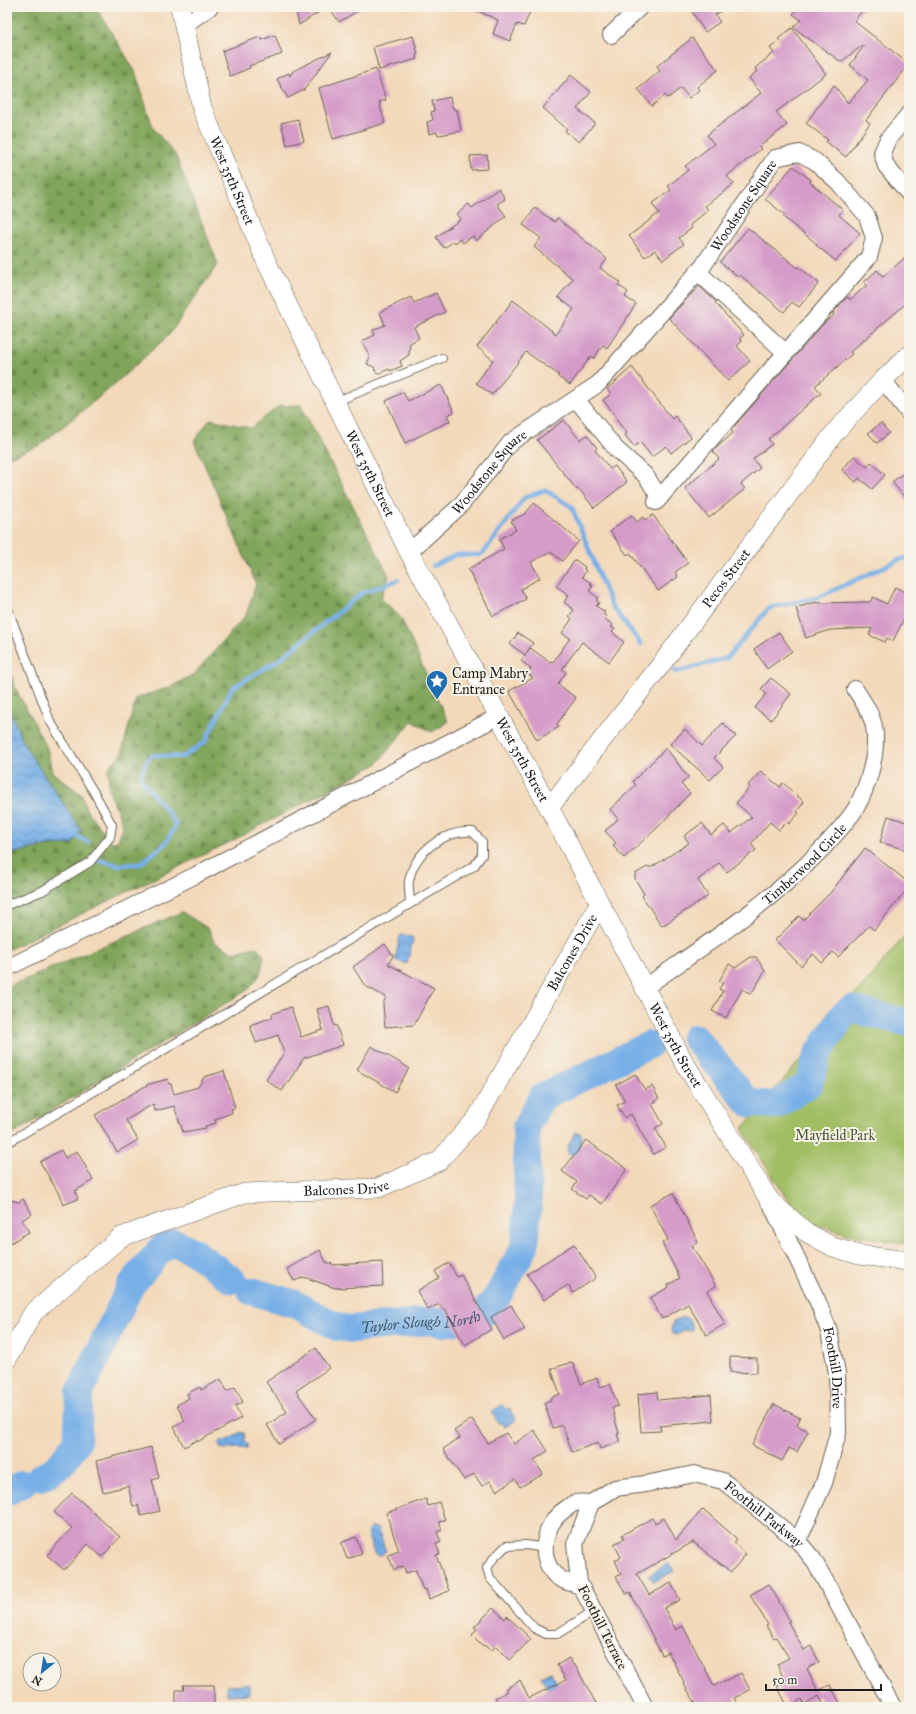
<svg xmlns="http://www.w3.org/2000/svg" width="916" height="1714" font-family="'IM FELL Great Primer',serif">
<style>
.green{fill:#a1be65;stroke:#5e6d40}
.forest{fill:url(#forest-firs);stroke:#4e603b}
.water{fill:url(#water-waves);stroke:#4a6682}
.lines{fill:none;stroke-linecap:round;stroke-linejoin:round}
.stream{stroke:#77afe7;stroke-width:4.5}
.river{stroke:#77afe7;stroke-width:28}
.building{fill:#d59bc9}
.service-casing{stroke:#675e53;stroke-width:10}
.minor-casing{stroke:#675e53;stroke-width:18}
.tertiary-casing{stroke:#675e53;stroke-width:20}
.service{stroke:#fff;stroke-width:8}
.minor{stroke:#fff;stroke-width:16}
.tertiary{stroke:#fff;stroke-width:19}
.labels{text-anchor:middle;stroke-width:4;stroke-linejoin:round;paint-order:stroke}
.street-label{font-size:14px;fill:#1c1c1c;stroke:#f7f3e8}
.poi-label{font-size:14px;fill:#1c1c1c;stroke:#f7f3e8;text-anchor:start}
.park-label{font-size:14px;fill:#4b5536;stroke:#f7f3e8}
.water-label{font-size:15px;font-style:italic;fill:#40576d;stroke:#f7f3e8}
</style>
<defs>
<pattern id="forest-firs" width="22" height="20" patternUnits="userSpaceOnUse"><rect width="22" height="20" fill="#80a55a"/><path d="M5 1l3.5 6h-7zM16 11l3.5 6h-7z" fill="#68864a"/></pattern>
<pattern id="water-waves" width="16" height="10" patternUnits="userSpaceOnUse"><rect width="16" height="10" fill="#77afe7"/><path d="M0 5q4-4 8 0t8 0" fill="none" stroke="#618eba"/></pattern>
</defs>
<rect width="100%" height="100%" fill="#f7f3e8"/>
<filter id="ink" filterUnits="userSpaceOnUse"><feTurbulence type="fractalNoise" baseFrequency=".025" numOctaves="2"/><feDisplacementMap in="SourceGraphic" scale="8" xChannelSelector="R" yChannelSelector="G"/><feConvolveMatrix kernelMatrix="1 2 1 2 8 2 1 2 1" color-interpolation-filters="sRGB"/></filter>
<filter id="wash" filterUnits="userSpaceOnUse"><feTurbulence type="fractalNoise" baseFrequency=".012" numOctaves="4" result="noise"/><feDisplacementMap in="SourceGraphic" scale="16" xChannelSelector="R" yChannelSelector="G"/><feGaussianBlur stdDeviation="0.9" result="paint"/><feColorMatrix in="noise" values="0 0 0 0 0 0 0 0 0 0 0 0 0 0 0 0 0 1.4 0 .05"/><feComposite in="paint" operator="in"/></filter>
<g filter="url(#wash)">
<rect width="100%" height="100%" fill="#f3d9ba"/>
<path class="green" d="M909,931V1244L847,1234L815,1223L795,1211L742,1129Z"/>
<path class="forest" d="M7,7H96L135,71L153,128L175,154L218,264L169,335L108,390L40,445L7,458Z
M301,405L389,576L381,598L401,618L448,722L432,732L412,721L377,764L232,841L7,950V855L38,847L72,844L81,830L25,747L7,704V665L17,691L47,748L52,772L82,795L86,809L111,842L118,841L123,825L109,791L108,769L114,761L121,755L136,698L170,687L194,674L246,615L256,584L194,441L210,419L251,428L279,406Z
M182,912L209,929L214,942L233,952L257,947L264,956L260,975L249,989L7,1138V987Z"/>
<path class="water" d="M7,704L25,747L81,830L72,844L38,847L7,855Z
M402,935L412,937L413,939L407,964L395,960L400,936Z
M575,1132L580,1133L582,1137L577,1154L570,1155L567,1152L568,1147Z
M684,1317C689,1318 693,1325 692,1330L690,1331L683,1330L677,1335L672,1334L671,1329L673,1321Z
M502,1405L506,1410L509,1408L516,1420L505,1427L502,1422L499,1424L491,1412Z
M240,1432L244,1433L245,1441L248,1445L247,1448L224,1449L220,1448L219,1445L221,1442L232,1438Z
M371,1527L377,1528L386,1551L379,1556L375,1555L367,1533Z
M669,1563L674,1571L654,1582L649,1575Z
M550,1671L564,1695L554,1700L541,1676Z
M249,1684V1694L227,1695V1685Z"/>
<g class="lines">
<path class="stream" d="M433,566L456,555H480L486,550L524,498L545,490L572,507L611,605L641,644
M674,670L676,672L727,658L769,608L819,597L901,559L909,558
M72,834L88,842
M99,860L117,865L140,864L166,843L176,825L170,815L140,778L147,760L152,755L183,757L205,742L232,688L280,659L362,593L398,580"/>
<g class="river">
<path d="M695,1038L749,1103L776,1105L809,1084L818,1054L842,1016L851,1009L909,1023"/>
<path id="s1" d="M251,1291L295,1304L337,1327L351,1329L429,1321L444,1323L472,1319L485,1312L497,1297L525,1246L528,1203L526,1127L542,1097L649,1045"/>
<path d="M41,1477L48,1474L61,1464L77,1442L80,1392L131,1285L163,1247L176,1243L194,1252L232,1280"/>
<path d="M7,1492L22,1484"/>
</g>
</g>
<g id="blocks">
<path class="building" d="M295,7H327L299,25Z
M329,7H364L339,22Z
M468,7H532L524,26L517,24L510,41L493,34L498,20Z
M689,7H728L715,15L720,22L705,32Z
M799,7H865L854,21L909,64L866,120L870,123L846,157L826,142L828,140L806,123L834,85L848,103L868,80L850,65L864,46L863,45L841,62L793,27L801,20L793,14Z
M792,28L826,74L776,112L787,125L759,147L761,149L727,176L734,184L705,206L708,210L690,225L692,228L679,238L684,244L663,260L655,250L645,257L629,236L659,213L652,204L671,190L668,186L688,170L685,166L714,144L707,135L761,93L749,78L757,71L755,68L774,53L770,48L780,41L778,39Z
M275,35L282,54L249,66L250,68L230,76L222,51L260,37L262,40Z
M413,36L418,54H416L417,59L379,70L373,47Z
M692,38L718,70L697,87L699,90L689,98L681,88L668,98L665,95L652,106L638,89L660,71L657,66Z
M332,52L304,90L288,98L277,79L289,73L290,76L293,71Z
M376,69L386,100L379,102L385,123L333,139L319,88Z
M571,75L591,92L577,109L595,123L579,142L565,131L567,129L543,108Z
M450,97L452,107H453L454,110L457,109L461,131L440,135L437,134V132L429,134L427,122L433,120L431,112L434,111L432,101Z
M298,119L304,141L287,145L281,123Z
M487,155L488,169L471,170L470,156Z
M793,166L811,180L810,182L843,210L839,215L860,233L836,261L816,245L817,244L783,217L785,215L765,199Z
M499,188L505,199L497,204L506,216L476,241L473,236L463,243L460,239L455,243L454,241L444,248L436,237L461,219L457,214L469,204L472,208Z
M535,208L555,222L557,218L607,259L600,268L620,282L618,285L628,292L625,297L636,304L607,348L603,345L594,358L591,356L570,385L557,376L559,375L526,352L492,395L476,383L493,360L477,347L513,300L556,334L574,309L558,297L573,279L534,247L541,238L523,225Z
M748,228L798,268L799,267L819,283L799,307L792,302L784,312L740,275L738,277L720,262Z
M909,254V301L850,352L852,354L815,386L821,393L768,439L772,444L753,459L760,468L741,484L745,489L709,518L685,488L719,459L713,451L733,433L731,430L823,324L834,315L833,313L843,301L848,297L850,300L867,285L864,282L877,270L883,277Z
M699,286L716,302L715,303L744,335L739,339L742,341L737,346L750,361L728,381L669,318Z
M436,293L445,312L414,327L419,338L410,343L409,355L400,361L402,366L390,371L389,369L377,374L374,367L367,364L370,357L362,341L375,335L373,330L385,325L380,312L411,297L414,303Z
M632,367L672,419L675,416L691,437L671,453L666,446L652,457L640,442L634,447L625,435L627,433L616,420L618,419L603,400L611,394L607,389Z
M441,385L454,412L447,415L450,421L405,443L386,401L403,392L408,401Z
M564,420L580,440L587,435L597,448L595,450L610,469L615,466L627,482L594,508L579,489L577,490L537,440Z
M881,423L889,433L877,443L868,433Z
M854,456L867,467L871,462L885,475L872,489L859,478L856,482L842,470Z
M909,469V503L892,482Z
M534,503L579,541L562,561L551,552L531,562L540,578L521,589L526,599L493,616L468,569L504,549L499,539L516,530L511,521L526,513Z
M632,515L637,522L643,517L645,520L653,515L688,563L675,572L678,577L658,591L630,553L627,555L610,531Z
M575,560L585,567L584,569L586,571L582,577L591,583L590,584L593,586L589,591L598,598L596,600L599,603L596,606L605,612L603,614L606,616L605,619L613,625L611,627L615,629L612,632L624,642L609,662L582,642L562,669L566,672L558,684L576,698L557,724L559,727L537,740L509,691L533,678L527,673L531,669L521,661L530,648L550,662L551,661L553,662L570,638L562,633L572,619L569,616L574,610L564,602L569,595L556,586Z
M895,587L909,594V609L893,641L887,638L885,642L869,635L872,628L830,630L806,638L796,608L816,602V603L870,602L873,597L887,604Z
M779,632L792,651L767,669L754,649Z
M518,633L533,643L525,655L510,644Z
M771,678L791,694L771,720L755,708L766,694L761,689Z
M723,723L736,736L714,758L723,767L710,780L670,744L685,729L702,746Z
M666,748L688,777L681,784L690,793L658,827L624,858L613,846L616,843L605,831L618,819L610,809L636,785L633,781Z
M761,771L780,787L783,783L804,802L797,811L799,813L789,824L787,822L779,830L770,822L751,844L756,850L727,872L719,863L698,880L708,896L662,926L642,896L644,894L635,879V874L647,867H652L689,843L684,836L702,823L711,835L724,825L731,833L752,817L736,803L750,787L748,785Z
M888,816L909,823V851L880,842Z
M865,848L909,883V887L874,930L869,926L838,957L833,952L822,963L813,954L801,966L775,940L799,916L803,920L831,892Z
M385,944L393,956L388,964L434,988L414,1025L385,1027L383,1004L386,997L365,986L353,967Z
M751,957H756L765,971L751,994L742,989L726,1018L712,1011L723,991L719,989L723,983L719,981L729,964L735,968Z
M329,1006L334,1026L336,1025L343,1045L304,1058L282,1091L266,1080L284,1053L278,1035L256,1043L250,1025L273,1017L272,1014L291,1007L301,1037L323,1030L317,1009Z
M371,1046L409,1068L395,1092L357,1070Z
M224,1071L235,1108L231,1109L232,1113L215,1119L216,1123L205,1126L206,1128L183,1132L174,1106L155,1111L153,1104L126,1120L138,1140L117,1152L95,1115L149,1084L168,1079L169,1084H171L174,1094L198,1087L204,1077Z
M635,1074L645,1090L652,1086L659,1099L652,1104L663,1124L655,1128L666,1147L653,1154L631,1114L625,1118L617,1105L625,1101L616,1085Z
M586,1140L627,1169L602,1204L589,1195L586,1199L572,1189L577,1182L562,1171Z
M61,1150L65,1158L77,1151L93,1180L75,1191L78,1199L63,1205L59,1194L40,1162Z
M673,1193L698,1242L692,1246L716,1286L707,1291L725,1324L706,1335L688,1304L662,1319L650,1298L669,1287L668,1285L680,1278L662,1243L668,1240L650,1205Z
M7,1199L19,1202L23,1199L32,1214L22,1220L29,1232L7,1245Z
M574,1244L596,1278L573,1293L568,1285L544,1300L527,1274Z
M320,1250L326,1262L335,1265L382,1262L383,1286L335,1288L304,1277L294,1281L287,1269Z
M449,1263L457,1277L461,1275L492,1329L465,1345L445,1309L443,1310L439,1304L428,1310L417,1291L439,1278L435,1271Z
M511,1305L525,1329L504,1340L491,1317Z
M316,1348L329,1368L296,1391L316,1419L279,1444L267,1425L287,1412L266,1382Z
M730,1357L757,1358V1373L730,1372Z
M572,1362L581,1384L597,1378L600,1387L610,1384L618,1406L612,1408L619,1434H617L620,1442L600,1449L598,1443L572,1452L562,1425L553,1428L544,1403L551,1400L550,1398L560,1394L551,1369Z
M221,1379L227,1391L235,1387L243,1402L235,1406L241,1418L197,1442V1440L184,1447L174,1427L185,1421L177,1405L189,1398L187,1394L200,1387L201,1390Z
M657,1392L658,1400L711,1395L713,1421L660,1426L661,1431L641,1432L638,1394Z
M774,1404L800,1418L797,1425L808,1431L797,1452L789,1448L782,1461L752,1445Z
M472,1419L488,1443L506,1433L514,1444L534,1430L548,1451L534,1460L543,1474L520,1487L515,1479L497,1491L490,1481L482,1486L474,1474L464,1480L443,1449L460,1438L454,1431Z
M151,1447L159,1478L152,1480L160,1511L141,1516L138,1505L133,1506L128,1486L103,1492L96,1461Z
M72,1493L120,1537L102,1557L88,1544L64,1570L47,1555L72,1528L54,1512Z
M426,1499L428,1506L439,1502L445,1520L439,1522L442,1530L437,1532L441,1542L436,1544L440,1554L436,1555L449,1591L429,1599L426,1589L423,1590L416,1570L406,1573L403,1566L394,1570L388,1555L399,1551L386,1513Z
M703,1509L737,1539L734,1543L746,1554L731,1572L693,1542L637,1574L649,1595L671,1583L680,1600L664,1608L676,1630L683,1626L714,1686L741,1673L750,1690L734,1698L739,1707H698L683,1683L684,1682L668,1652L662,1655L630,1592L626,1594L616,1577L621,1574L615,1560L621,1557L614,1544L624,1539L622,1535L652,1518L655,1523L664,1518L676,1540Z
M356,1537L362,1554L347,1559L341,1543Z
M769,1584L790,1621L788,1622L804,1650L811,1646L819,1662L807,1669L818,1691L830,1685L842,1707H825L819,1696L804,1704L802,1699L788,1707L777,1686L781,1684L778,1679L783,1677L777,1664L789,1658L776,1637L774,1638L766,1626L768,1625L750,1595Z
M493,1608L505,1619L507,1616L531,1639L510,1660L496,1646L491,1651L484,1645L483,1646L472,1635L477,1629L474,1627Z
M569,1658L573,1665H575L598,1707H500L495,1698L507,1692V1688L520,1680L529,1698L566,1680L557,1665Z
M183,1685H214V1707H176V1690H184Z"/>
</g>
</g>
<g filter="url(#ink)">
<use href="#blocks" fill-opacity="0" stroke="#675e53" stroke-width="1"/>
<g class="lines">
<g class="service-casing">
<path id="service" d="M335,402L442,358
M7,607L50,721L95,794L112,825L110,837L90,862L42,891L7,905
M7,1143L474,866L482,855V842L473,832C444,830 414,852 409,881C408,887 410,896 410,903
M545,1548L526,1545L506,1546L493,1559L487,1568L490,1578L534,1628L546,1634H557L594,1611"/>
</g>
<g class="minor-casing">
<g id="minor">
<path d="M183,26L210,7"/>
<path d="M611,35L640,7"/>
<path d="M909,114L888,139L882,153L886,166L909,194"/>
<path d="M698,272L786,353"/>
<path d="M883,380L909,413"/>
<path d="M576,399L616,449L646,476L660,498"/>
<path id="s2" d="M409,552L460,506L511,442L598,384L703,266L775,158L799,153L815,161L838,182L867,216L874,238L869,257L656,502"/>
<path d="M7,968L196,875L499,716"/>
<path id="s3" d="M644,988C705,945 769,904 821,850C833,837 846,824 856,808C867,788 876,760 875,736C875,718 864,703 855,689"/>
<path id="s4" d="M770,1202L818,1302L829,1331L837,1373L838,1433L824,1483L798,1541"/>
<path d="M581,1586C571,1583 560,1581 553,1573C537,1551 546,1521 567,1508C570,1506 573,1503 575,1503C580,1502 586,1503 591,1503"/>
<path id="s5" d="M645,1707L579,1583L575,1544L591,1503L615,1488L646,1484L694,1474L723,1481L798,1541L813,1559L827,1584L893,1707"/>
</g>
</g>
<g class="tertiary-casing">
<g id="tertiary">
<path id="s6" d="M180,7L202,108L267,263L409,552L553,815L684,1062L770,1201L806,1232L833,1247L859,1255L909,1261"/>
<path id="s7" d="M549,808L663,662L836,431L883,380L909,355"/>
<path id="s8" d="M7,1359L33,1313L121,1237L245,1193L378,1188L439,1161L477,1118L599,905"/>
</g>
</g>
<use href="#service" class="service"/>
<use href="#minor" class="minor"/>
<use href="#tertiary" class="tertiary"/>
</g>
</g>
<defs>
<g id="sight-pin" transform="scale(1.15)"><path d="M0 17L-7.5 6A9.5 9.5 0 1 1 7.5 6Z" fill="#1f6fb2" stroke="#f7f3e8"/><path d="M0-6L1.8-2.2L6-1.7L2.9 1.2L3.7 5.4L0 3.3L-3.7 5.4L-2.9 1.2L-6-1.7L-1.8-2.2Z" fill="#fff"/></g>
</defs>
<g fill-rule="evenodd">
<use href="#sight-pin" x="437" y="681"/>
</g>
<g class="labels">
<g class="street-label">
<text dy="5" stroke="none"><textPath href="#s6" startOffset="182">West 35th Street</textPath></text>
<text dy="5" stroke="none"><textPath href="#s2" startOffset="486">Woodstone Square</textPath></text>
<text dy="5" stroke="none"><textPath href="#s2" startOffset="114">Woodstone Square</textPath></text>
<text dy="5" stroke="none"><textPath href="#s6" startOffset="506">West 35th Street</textPath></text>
<text dy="5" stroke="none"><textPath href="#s7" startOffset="290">Pecos Street</textPath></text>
<text dy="5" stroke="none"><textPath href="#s6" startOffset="830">West 35th Street</textPath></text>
<text dy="5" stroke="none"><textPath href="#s3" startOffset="203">Timberwood Circle</textPath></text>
<text dy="5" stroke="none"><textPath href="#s8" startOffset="749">Balcones Drive</textPath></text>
<text dy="5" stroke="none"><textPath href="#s6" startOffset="1154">West 35th Street</textPath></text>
<text dy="5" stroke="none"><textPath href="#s8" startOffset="402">Balcones Drive</textPath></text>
<text dy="5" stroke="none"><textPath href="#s4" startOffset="179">Foothill Drive</textPath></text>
<text dy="5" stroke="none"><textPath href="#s5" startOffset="415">Foothill Parkway</textPath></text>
<text transform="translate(603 1627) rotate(63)" y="5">Foothill Terrace</text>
</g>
<g class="poi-label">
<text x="452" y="678">Camp Mabry<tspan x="452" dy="16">Entrance</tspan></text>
</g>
<g class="park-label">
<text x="835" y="1140">Mayfield Park</text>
</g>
<g class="water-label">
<text dy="5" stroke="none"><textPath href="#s1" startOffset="178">Taylor Slough North</textPath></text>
</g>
</g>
<rect width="916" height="1714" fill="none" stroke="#f7f3e8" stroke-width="24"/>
<g transform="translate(42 1672) rotate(210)"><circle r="19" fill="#f7f3e8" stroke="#9f9d96"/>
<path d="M0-3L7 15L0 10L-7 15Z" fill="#1f6fb2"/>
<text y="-6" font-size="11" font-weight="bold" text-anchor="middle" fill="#1c1c1c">N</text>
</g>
<path d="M766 1684v6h115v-6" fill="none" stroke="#1c1c1c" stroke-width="2"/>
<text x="772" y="1684" font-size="12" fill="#1c1c1c" stroke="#f7f3e8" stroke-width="3" paint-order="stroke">50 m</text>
</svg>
